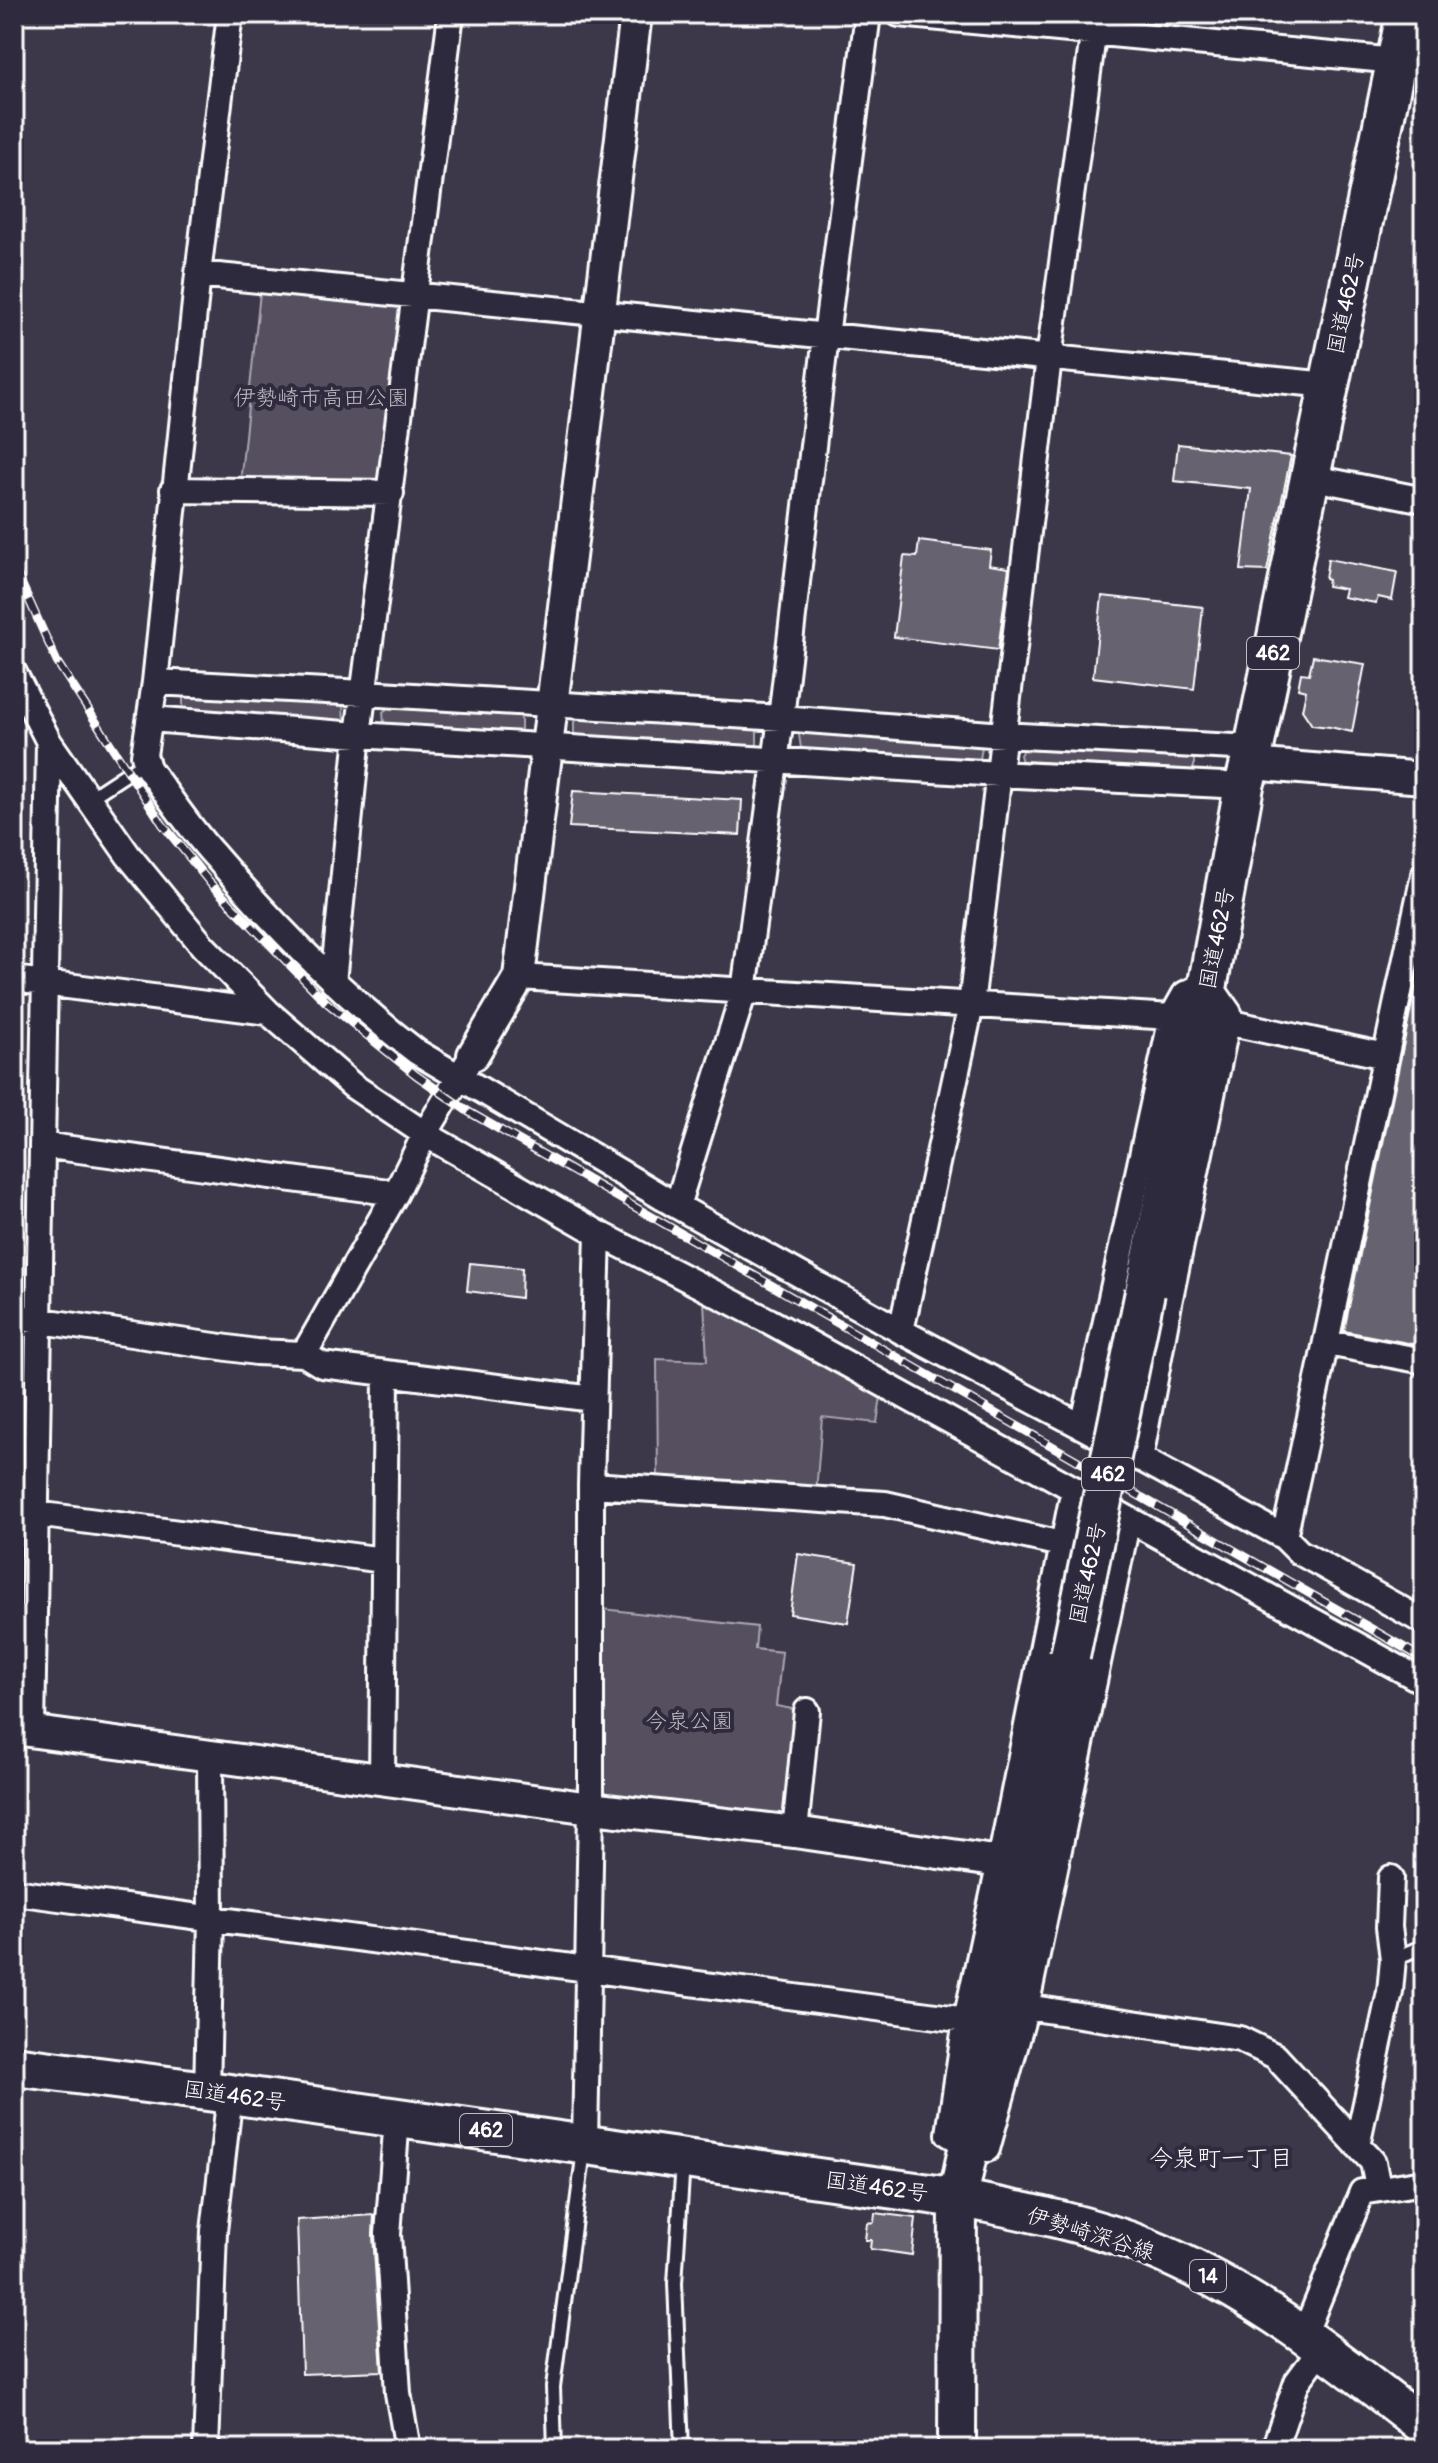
<svg xmlns="http://www.w3.org/2000/svg" width="1438" height="2463" font-family="Pangolin,'Klee One',sans-serif">
<style>
.green{fill:#555060;stroke:#aaa8b0;stroke-width:2}
.building{fill:#666270;stroke:#fff;stroke-width:2}
.lines{fill:none;stroke-linecap:round;stroke-linejoin:round}
.service-casing{stroke:#fff;stroke-width:18}
.minor-casing{stroke:#fff;stroke-width:30}
.tertiary-casing{stroke:#fff;stroke-width:36}
.primary-casing{stroke:#fff;stroke-width:42}
.trunk-casing{stroke:#fff;stroke-width:44}
.service{stroke:#2f2a3d;stroke-width:12}
.minor{stroke:#2f2a3d;stroke-width:24}
.tertiary{stroke:#2f2a3d;stroke-width:30}
.primary{stroke:#2f2a3d;stroke-width:36}
.trunk{stroke:#2f2a3d;stroke-width:38}
.rail-casing{stroke:#fff;stroke-width:9}
.rail{stroke:#2f2a3d;stroke-width:6;stroke-dasharray:18;stroke-linecap:butt}
.trunk-bridge-casing{stroke:#fff;stroke-width:44;stroke-linecap:butt}
.trunk-bridge{stroke:#2f2a3d;stroke-width:38}
.labels{text-anchor:middle;stroke-width:8;stroke-linejoin:round;paint-order:stroke}
.shield{fill:#2f2a3d;stroke:#c1bfc5;stroke-width:2}
.shield-label{font-size:20px;font-weight:bold;fill:#fff}
.street-label{font-size:22px;fill:#fff;stroke:#2f2a3d}
.park-label{font-size:22px;fill:#bbb9bf;stroke:#2f2a3d}
.neighbourhood-label{font-size:24px;fill:#fff;stroke:#2f2a3d}
</style>
<rect width="100%" height="100%" fill="#3c3749"/>
<filter id="ink" filterUnits="userSpaceOnUse"><feTurbulence type="fractalNoise" baseFrequency=".0125" numOctaves="2"/><feDisplacementMap in="SourceGraphic" scale="16" xChannelSelector="R" yChannelSelector="G"/><feConvolveMatrix kernelMatrix="1 2 1 2 8 2 1 2 1" color-interpolation-filters="sRGB"/></filter>
<g filter="url(#ink)">
<path class="green" d="M260,292L396,303L402,313L384,481L376,486L240,484Z
M189,691L343,704L344,724L183,711V696Z
M391,705L514,711L521,717V734L390,730L384,724L383,712Z
M582,715L751,725L757,731V744L753,749L578,739L574,733V722Z
M808,730L976,741L982,747L980,759L969,765L805,755L801,748L799,735Z
M1025,747L1185,751L1194,757V767L1190,774L1033,769L1022,762L1020,755Z
M704,1301L881,1397L877,1423L822,1417L816,1493L658,1480L657,1359L707,1361Z
M603,1609L757,1627L755,1649L782,1652L776,1706L798,1710L786,1814L779,1819L612,1799L602,1788Z"/>
<path class="building" d="M1178,444L1291,456L1267,571L1241,570L1251,489L1174,481Z
M919,541L991,550L989,565L1009,568L998,650L894,637L904,556L917,557Z
M1328,559L1397,572L1392,600L1378,597L1376,603L1343,597L1345,589L1327,586L1328,580L1325,579Z
M1102,596L1203,607L1194,689L1093,677Z
M1313,656L1365,664L1352,732L1330,727L1312,725L1302,710L1306,691L1298,689L1301,673L1309,674Z
M573,791L742,800L740,835L569,827Z
M1424,946V1346L1344,1331Z
M470,1263L522,1268L521,1298L467,1291Z
M798,1554L857,1563L848,1623L790,1614Z
M875,2213L916,2218L912,2255L870,2249L871,2240H865L867,2223L874,2222Z
M374,2215L373,2235L382,2371L302,2374L297,2220Z"/>
<g class="lines">
<g class="service-casing">
<path id="service" d="M88,799L146,761
M1393,1959L1424,1946
M555,2449L553,2387L584,2150
M682,2449L675,2283L683,2162"/>
</g>
<g class="minor-casing">
<path id="minor" d="M230,14L198,274L155,682L144,755L148,768C170,798 190,829 215,856C276,927 342,995 417,1052L677,1206L901,1331L1083,1427L1284,1537L1299,1552L1424,1622
M899,14L1396,61L1424,67
M198,274L1328,385
M1309,477L1424,500
M173,490L391,493
M14,673L49,742L128,855L203,946L268,1012L353,1086L425,1134L598,1233L769,1321L1424,1682
M155,682L364,693L781,718L1004,735L1254,748
M150,719L358,735L999,774L1244,786
M519,977L1172,1017
M14,979L268,1012
M333,982L358,735L451,14
M1227,1022L1385,1056
M42,1145L396,1193
M677,1206L744,991L781,718L826,336L868,14
M14,1317L256,1352L304,1354L322,1365L593,1399
M901,1331L971,1005L1049,358L1096,14
M1327,1343L1424,1361
M304,1354L396,1193L425,1134L467,1064
M1083,1427L1172,1017L1185,994L1208,983L1229,1013L1170,1298L1140,1459
M591,1485L885,1504L1061,1544
M1074,1489L1000,1862L966,2020L949,2134L970,2146L987,2149L1026,2007L1128,1519
M36,1514L383,1560
M1284,1537C1333,1317 1376,1095 1424,875
M32,1731L49,742
M382,1780L386,1374
M795,1832L807,1711
M14,1892L966,2020
M1026,2007L1240,2039L1275,2056L1373,2162L1378,2188
M207,2091L211,1919L210,1755
M397,2118L388,2234L398,2393L408,2449
M585,2144L591,1808V1485L598,1233
M1357,2145L1390,1992L1393,1959L1389,1927L1391,1878
M1304,2335L1362,2192L1424,2182
M206,2449L214,2231L230,2094
M1274,2449L1297,2382L1323,2347"/>
</g>
<g class="tertiary-casing">
<path id="tertiary" d="M1250,764L1424,778
M473,1055L519,977L636,14
M14,1729L591,1808L795,1832L1000,1862"/>
</g>
<g class="primary-casing">
<path id="primary" d="M957,2449L958,2198C1022,2211 1087,2223 1147,2247C1250,2289 1338,2359 1424,2427"/>
</g>
<g class="trunk-casing">
<path id="trunk" d="M1145,1292L1208,983L1244,786L1254,748L1406,14
M14,2066L230,2094L958,2198L1070,1656"/>
</g>
<use href="#service" class="service"/>
<use href="#minor" class="minor"/>
<use href="#tertiary" class="tertiary"/>
<use href="#primary" class="primary"/>
<use href="#trunk" class="trunk"/>
<g class="rail-casing">
<path id="rail" d="M14,567L57,662L163,825L210,883L326,1002L416,1075L469,1112L1424,1659"/>
</g>
<use href="#rail" class="rail"/>
<g class="trunk-bridge-casing">
<path id="trunk-bridge" d="M1070,1656L1145,1292"/>
</g>
<use href="#trunk-bridge" class="trunk-bridge"/>
</g>
</g>
<g class="labels">
<g class="shield">
<rect x="1247" y="637" width="52" height="32" rx="6"/>
<rect x="1082" y="1458" width="52" height="32" rx="6"/>
<rect x="460" y="2114" width="52" height="32" rx="6"/>
<rect x="1190" y="2260" width="36" height="32" rx="6"/>
</g>
<g class="shield-label">
<text x="1273" y="660">462</text>
<text x="1108" y="1481">462</text>
<text x="486" y="2137">462</text>
<text x="1208" y="2283">14</text>
</g>
<g class="street-label">
<text transform="translate(1345 303) rotate(-78)" y="8">国道462号</text>
<text transform="translate(1216 938) rotate(-79)" y="8">国道462号</text>
<text transform="translate(1087 1573) rotate(-78)" y="8">国道462号</text>
<text transform="translate(235 2095) rotate(8)" y="8">国道462号</text>
<text transform="translate(877 2186) rotate(8)" y="8">国道462号</text>
<text transform="translate(1091 2233) rotate(17)" y="8">伊勢崎深谷線</text>
</g>
<g class="park-label">
<text x="321" y="405">伊勢崎市高田公園</text>
<text x="689" y="1728">今泉公園</text>
</g>
<g class="neighbourhood-label">
<text x="1221" y="2166">今泉町一丁目</text>
</g>
</g>
<rect width="1438" height="2463" fill="none" stroke="#2f2a3d" stroke-width="48"/>
<rect x="24" y="24" width="1390" height="2415" fill="none" stroke="#fff" stroke-width="3" filter="url(#ink)"/>
</svg>
